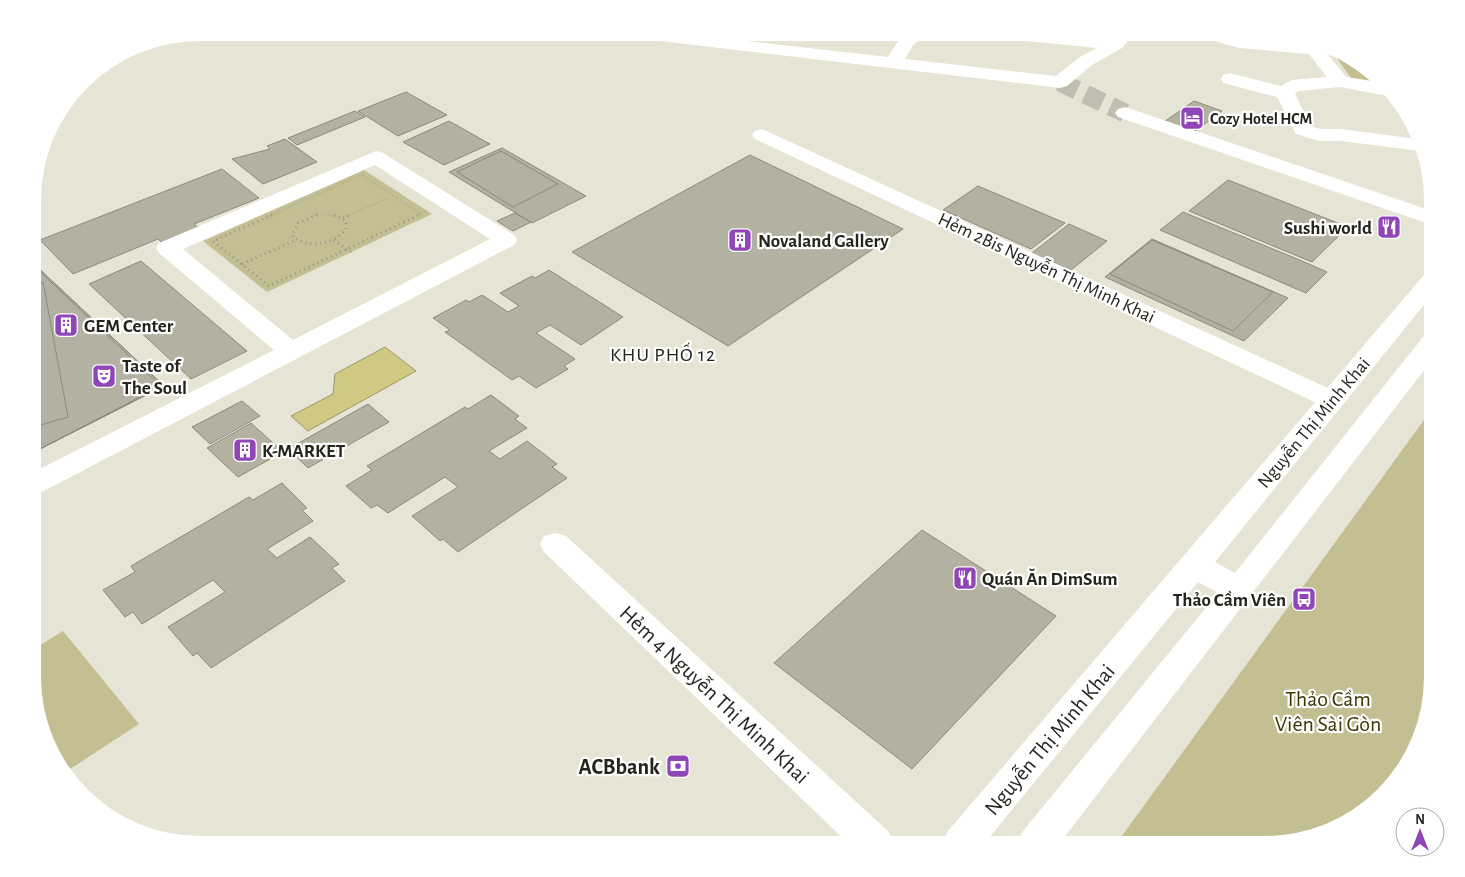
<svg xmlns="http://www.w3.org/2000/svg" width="1465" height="877" font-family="'Alegreya Sans',sans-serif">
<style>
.green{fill:#c4bf92}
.water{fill:#d0c984;stroke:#9d9865}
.building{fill:#b2b1a2;stroke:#8c8a7c}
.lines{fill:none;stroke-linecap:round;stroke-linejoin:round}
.minor-tunnel{stroke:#bfbeb0;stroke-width:19;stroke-dasharray:19 9;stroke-linecap:butt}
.path-far1{stroke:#969589;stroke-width:2;stroke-dasharray:0.5 2.5;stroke-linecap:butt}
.path{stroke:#969589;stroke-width:3;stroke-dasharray:1 4;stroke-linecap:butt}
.minor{fill:#fff;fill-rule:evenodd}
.major{fill:#fff;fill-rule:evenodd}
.labels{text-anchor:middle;stroke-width:4.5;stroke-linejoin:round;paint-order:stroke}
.far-poi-label{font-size:16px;font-weight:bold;fill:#25241e;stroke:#fff;text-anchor:start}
.poi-label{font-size:19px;font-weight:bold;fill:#25241e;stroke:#fff;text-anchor:start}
.street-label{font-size:19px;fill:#25241e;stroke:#fff}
.neighbourhood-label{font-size:20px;letter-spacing:1px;fill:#25241e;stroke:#fff}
.near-street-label{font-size:22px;fill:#25241e;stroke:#fff}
.near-park-label{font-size:22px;fill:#3c3600;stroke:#fff}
.near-poi-label{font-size:22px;font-weight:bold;fill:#25241e;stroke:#fff;text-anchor:end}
</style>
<rect width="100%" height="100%" fill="#e6e5d5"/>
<path class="green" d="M1331,50L1349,55L1375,81L1351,78Z
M364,170L432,214L267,292L203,241Z
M1432,409V688L1410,761L1349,822L1276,844H1116Z
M63,631L139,724L64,773L61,770L34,698V649Z"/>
<path class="water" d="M385,347L416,371L308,431L291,416L333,394L335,374Z"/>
<path class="building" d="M406,92L447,115L398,136L358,111Z
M1194,101L1222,111L1190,135L1161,124Z
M355,111L365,117L297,145L288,138Z
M449,121L490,144L444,165L403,142Z
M285,139L317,162L263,184L232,159L270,149L267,146Z
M502,148L586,196L532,223L449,172Z
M501,151L558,184L513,207L457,172Z
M750,155L903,229L728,346L572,252Z
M222,169L259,198L194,224L201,230L165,245L158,239L73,274L40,240Z
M1228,180L1348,227L1312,262L1189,211Z
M978,186L1065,223L1031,249L943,210Z
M1183,212L1302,261L1327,272L1306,293L1160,230Z
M515,213L531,222L513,231L497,221Z
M1069,224L1107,241L1071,270L1032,253Z
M1152,239L1288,298L1244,341L1105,277Z
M1152,240L1273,292L1233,331L1110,274Z
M141,261L247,351L191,379L89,284Z
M34,264L164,386L34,452L161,386L34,266Z
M34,264L164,386L34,452Z
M549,270L623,317L581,345L550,325L536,333L575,359L564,366L568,369L536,388L519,376L512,380L445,332L450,330L433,318L466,300L469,302L482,295L508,312L519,306L500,293L532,276L535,278Z
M43,282L68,417L34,427V285Z
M491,395L519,416L515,419L527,428L489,451L500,459L527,441L557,464L552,467L567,478L458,552L443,539L440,541L412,516L458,487L445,477L388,513L377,505L371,508L346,486L372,470L367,466L465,407L468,409Z
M242,401L260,416L210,444L192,427Z
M368,404L389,422L308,468L288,449Z
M251,423L283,452L238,477L207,448Z
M282,483L307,508L302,510L313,521L267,549L277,558L310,537L339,564L332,568L345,581L211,668L197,653L193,656L168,627L225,592L213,580L142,624L133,612L125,617L103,590L135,572L131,566L249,497L253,500Z
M922,530L1056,616L912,769L774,663Z"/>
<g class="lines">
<path class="minor-tunnel" d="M1060,82L1125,113"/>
<path class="path-far1" d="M269,216L362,175L421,214L417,216
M312,216L320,214L338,216
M347,216L388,198"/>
<path class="path" d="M272,215L213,241L269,286L419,215
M317,215L298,223L292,236C309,249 332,245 346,229V221L334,215
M343,218L350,215
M334,240L351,252
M242,264L296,240"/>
<path class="minor" d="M626,33H676L888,57C901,36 902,33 927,33L913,45L905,59L1056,76L1080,57L1097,48L995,38L989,37L986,33H1047L1111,38L1116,33H1134L1122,48L1092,65L1067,86L1060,88L635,38L629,37Z
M1204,33H1224L1241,38L1303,43L1323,48L1346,77L1376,82L1387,93L1382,95L1340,87L1298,91L1295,94L1311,126L1320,129H1341L1417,139L1420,151L1341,141H1319L1296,134L1277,97L1223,83L1221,79L1223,75L1230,73L1281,86L1292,80L1327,77L1309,54L1239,48L1208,39Z
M1125,107L1432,211V225L1118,117L1115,113L1118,109Z
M762,129L1341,394L1345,400L1341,406L1332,409L1323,406L755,139L752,135L755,131Z
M376,151L383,153L514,235L517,240L514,245L44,491L34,494V472L274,350L159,253L156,248L159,243ZM375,165L490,239L293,340L183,249Z
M555,533L566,536L888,831L894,844H849L544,552L540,544L544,536Z"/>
<path class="major" d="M1432,273V295L1215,562L1235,573L1423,337L1432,335V360L1059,844H1017L1023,831L1218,593L1198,582L984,844H942L948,831L1424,275Z"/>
</g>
<defs>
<g id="hotel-square" transform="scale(1.25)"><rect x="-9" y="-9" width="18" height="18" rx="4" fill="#9146b7" stroke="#fff"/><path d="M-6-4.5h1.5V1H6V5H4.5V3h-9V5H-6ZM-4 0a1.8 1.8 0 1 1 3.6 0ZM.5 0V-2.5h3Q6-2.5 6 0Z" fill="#fff"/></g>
<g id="restaurant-square" transform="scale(1.25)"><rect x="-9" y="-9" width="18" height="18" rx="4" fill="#9146b7" stroke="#fff"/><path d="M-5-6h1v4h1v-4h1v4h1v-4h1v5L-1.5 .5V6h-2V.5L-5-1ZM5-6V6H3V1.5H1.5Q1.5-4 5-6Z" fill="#fff"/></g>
<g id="building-square" transform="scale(1.25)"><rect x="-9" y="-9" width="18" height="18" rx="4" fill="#9146b7" stroke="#fff"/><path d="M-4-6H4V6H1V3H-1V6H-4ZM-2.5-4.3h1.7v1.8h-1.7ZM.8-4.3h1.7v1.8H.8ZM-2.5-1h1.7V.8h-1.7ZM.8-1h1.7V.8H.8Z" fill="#fff"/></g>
<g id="theatre-square" transform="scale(1.25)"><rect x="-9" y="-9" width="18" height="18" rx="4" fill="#9146b7" stroke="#fff"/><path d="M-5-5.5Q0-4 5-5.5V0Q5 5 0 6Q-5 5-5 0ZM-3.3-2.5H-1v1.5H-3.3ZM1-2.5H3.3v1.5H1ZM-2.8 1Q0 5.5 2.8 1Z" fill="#fff"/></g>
<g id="bus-square" transform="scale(1.25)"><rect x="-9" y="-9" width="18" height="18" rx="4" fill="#9146b7" stroke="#fff"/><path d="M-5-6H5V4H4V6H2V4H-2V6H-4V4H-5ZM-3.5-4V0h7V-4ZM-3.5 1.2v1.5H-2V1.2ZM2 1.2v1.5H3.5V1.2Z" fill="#fff"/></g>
<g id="bank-square" transform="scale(1.25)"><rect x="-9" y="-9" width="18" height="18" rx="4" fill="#9146b7" stroke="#fff"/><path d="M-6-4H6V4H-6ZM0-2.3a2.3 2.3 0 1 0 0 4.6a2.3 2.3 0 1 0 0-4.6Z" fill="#fff"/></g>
</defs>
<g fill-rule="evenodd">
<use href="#hotel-square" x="1192" y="118"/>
<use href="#restaurant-square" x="1389" y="227"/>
<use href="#building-square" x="740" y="240"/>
<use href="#building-square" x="66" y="325"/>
<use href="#theatre-square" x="104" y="376"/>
<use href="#building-square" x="245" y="450"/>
<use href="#restaurant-square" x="965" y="578"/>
<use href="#bus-square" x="1304" y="599"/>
<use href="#bank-square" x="678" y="766"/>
</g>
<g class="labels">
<g class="far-poi-label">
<text x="1210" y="124">Cozy Hotel HCM</text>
</g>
<g class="poi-label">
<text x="1372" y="234" text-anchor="end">Sushi world</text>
<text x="758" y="247">Novaland Gallery</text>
<text x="84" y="332">GEM Center</text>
<text x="122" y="372">Taste of<tspan x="122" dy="22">The Soul</tspan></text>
<text x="262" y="457">K-MARKET</text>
<text x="982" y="585">Quán Ăn DimSum</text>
<text x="1286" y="606" text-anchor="end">Thảo Cầm Viên</text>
</g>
<g class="street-label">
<text transform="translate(1047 267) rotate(25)" y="7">Hẻm 2Bis Nguyễn Thị Minh Khai</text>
<text transform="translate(1313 422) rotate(-50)" y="7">Nguyễn Thị Minh Khai</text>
</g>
<g class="neighbourhood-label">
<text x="663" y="361">KHU PHỐ 12</text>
</g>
<g class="near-street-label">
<text transform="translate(715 694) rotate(43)" y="8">Hẻm 4 Nguyễn Thị Minh Khai</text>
<text transform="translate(1049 739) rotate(-50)" y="8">Nguyễn Thị Minh Khai</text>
</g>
<g class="near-park-label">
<text x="1328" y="706">Thảo Cầm<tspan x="1328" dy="25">Viên Sài Gòn</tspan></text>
</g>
<g class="near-poi-label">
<text x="660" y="774">ACBbank</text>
</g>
</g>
<path d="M0 0H1465V877H0ZM200 41H1265A159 159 0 0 1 1424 200V677A159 159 0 0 1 1265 836H200A159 159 0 0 1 41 677V200A159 159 0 0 1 200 41Z" fill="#fff" fill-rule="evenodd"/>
<g transform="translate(1420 832)"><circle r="24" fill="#ffffff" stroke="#a8a7a5"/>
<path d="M0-4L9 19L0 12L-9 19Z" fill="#9146b7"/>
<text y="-8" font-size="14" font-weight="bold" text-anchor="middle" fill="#25241e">N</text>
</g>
</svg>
